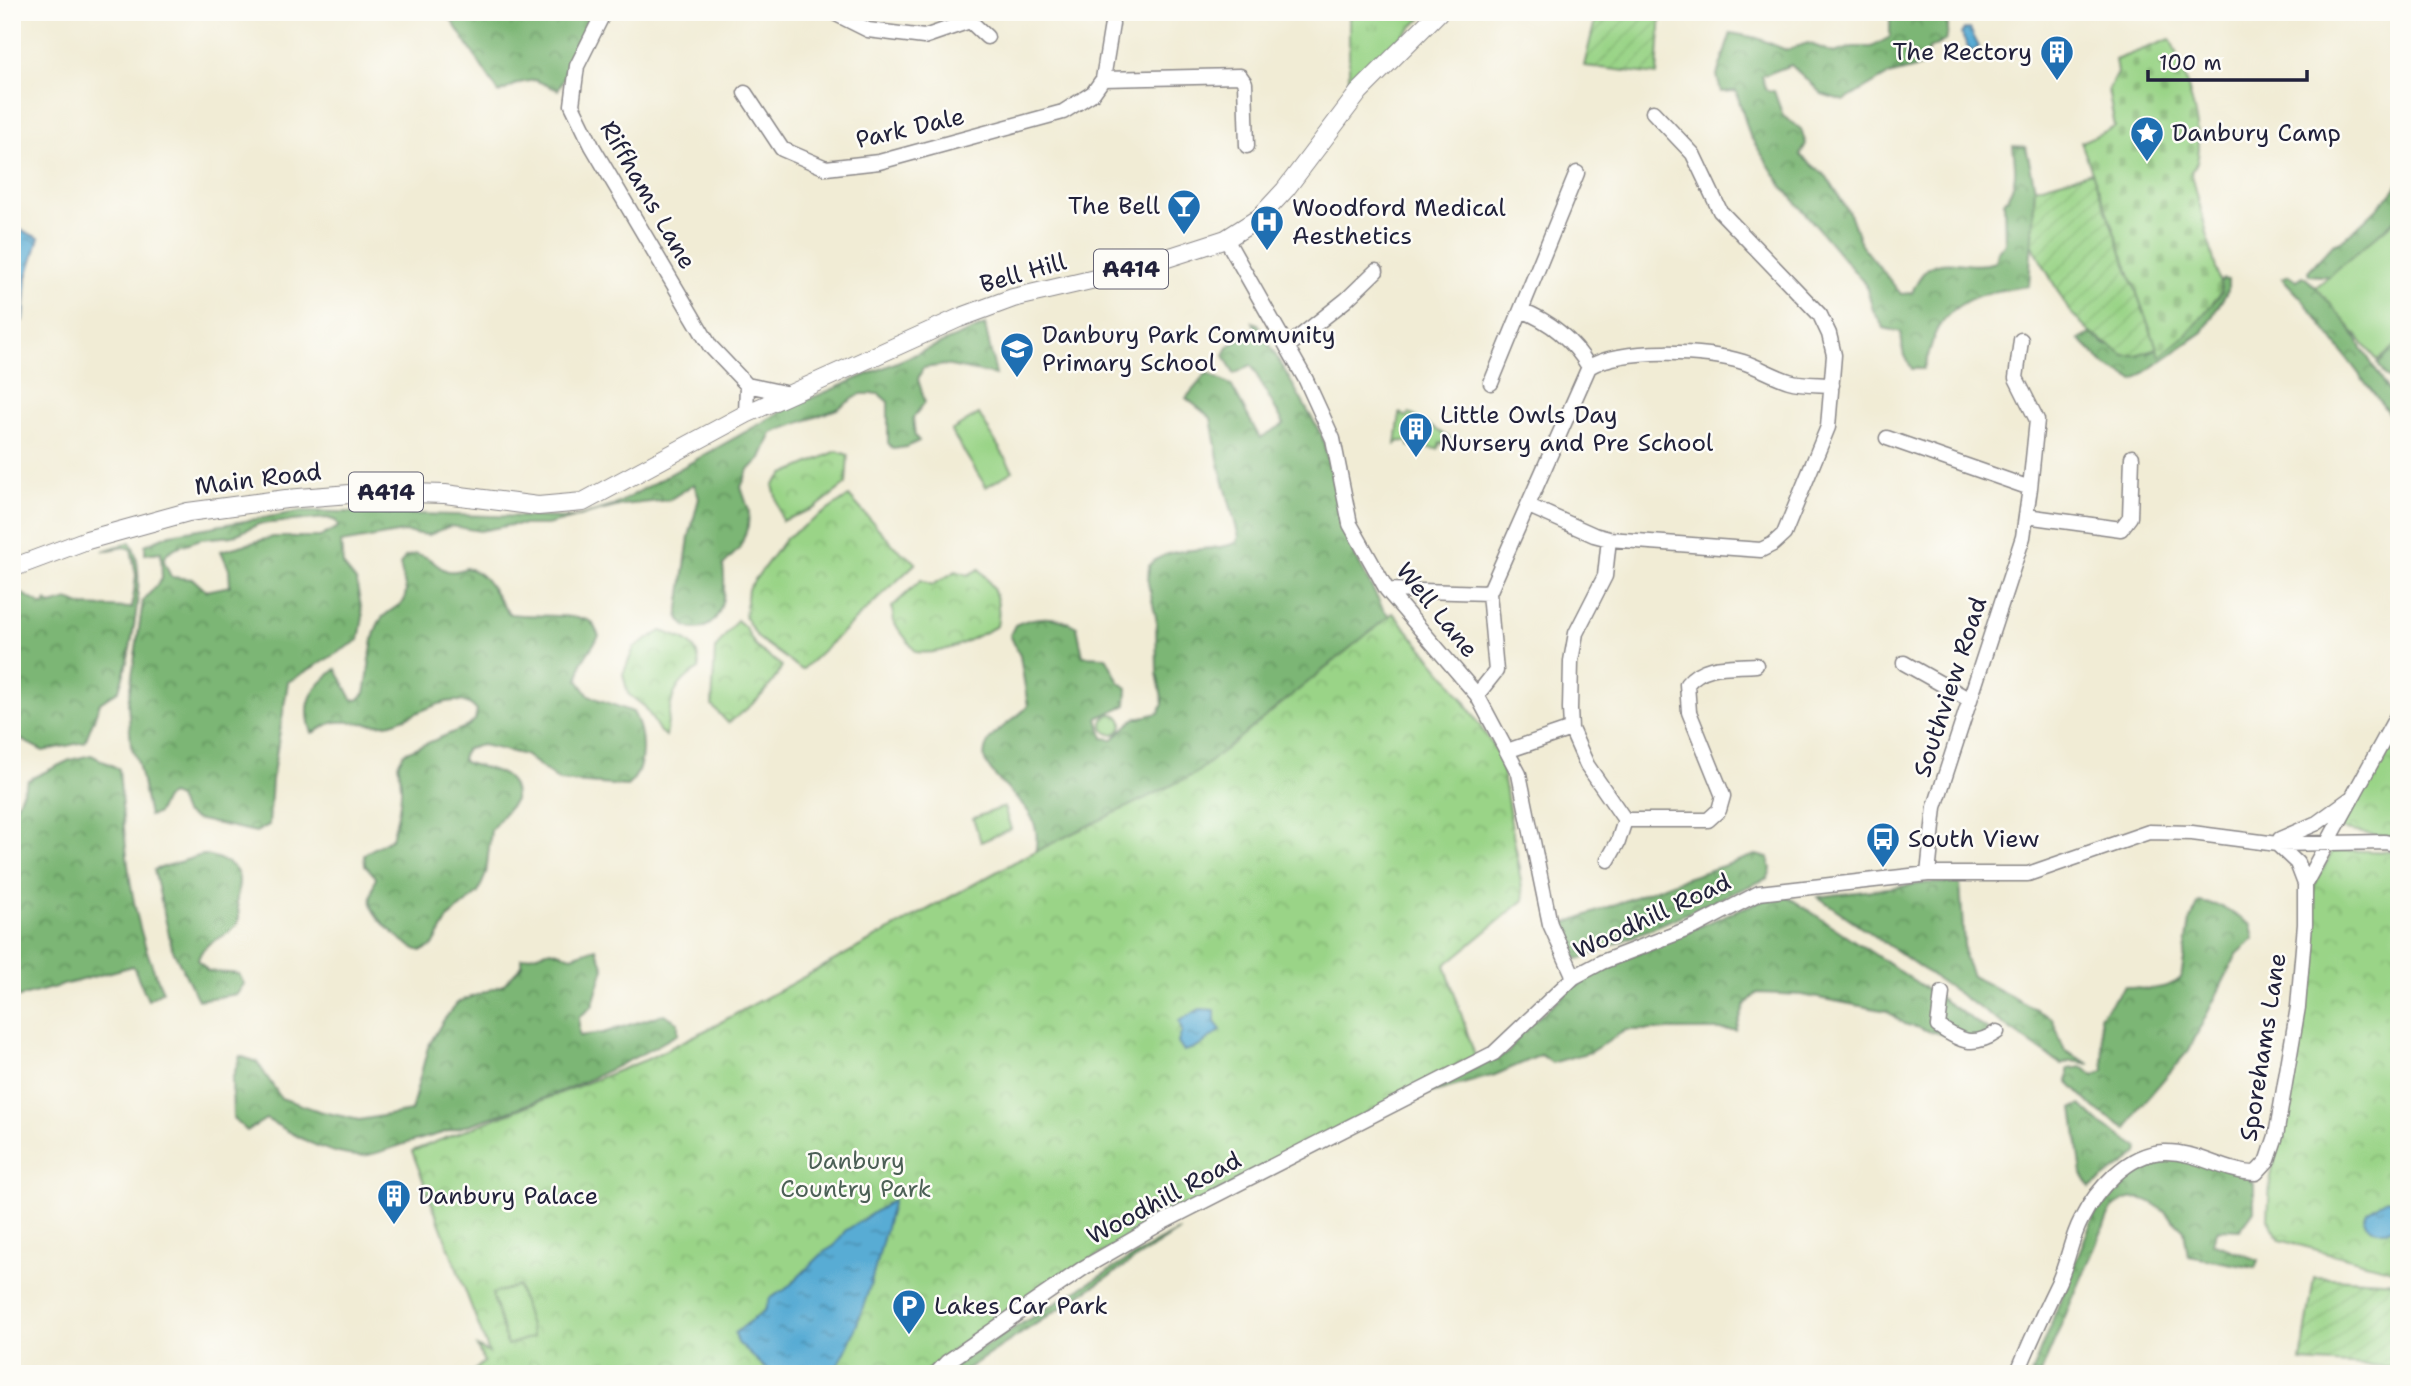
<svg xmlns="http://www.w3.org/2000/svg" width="2411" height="1386" font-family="'Shantell Sans',sans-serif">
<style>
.grass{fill:url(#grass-tufts);stroke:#5e7b61;stroke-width:2}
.forest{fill:url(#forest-crowns);stroke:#4e6c58;stroke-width:2;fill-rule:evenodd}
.cemetery{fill:url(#cemetery-stones);stroke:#5e7b61;stroke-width:2}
.park{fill:url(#park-crowns);stroke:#5e7b61;stroke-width:2}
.garden{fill:url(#garden-furrows);stroke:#5e7b61;stroke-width:2}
.pitch{fill:#9ad487;stroke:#5e7b61;stroke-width:2}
.water{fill:url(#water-ripples);stroke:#3d6788;stroke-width:2}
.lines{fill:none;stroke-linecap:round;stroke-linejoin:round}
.minor-casing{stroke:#8a8788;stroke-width:17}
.major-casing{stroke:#8a8788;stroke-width:20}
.minor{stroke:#fff;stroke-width:14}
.major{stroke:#fff;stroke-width:18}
.labels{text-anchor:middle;stroke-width:5;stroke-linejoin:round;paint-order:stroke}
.shield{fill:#fdfcf7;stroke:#646373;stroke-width:2}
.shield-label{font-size:23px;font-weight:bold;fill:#22223b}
.poi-label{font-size:24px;fill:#22223b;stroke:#fdfcf7;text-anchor:start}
.street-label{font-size:24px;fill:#22223b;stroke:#fdfcf7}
.park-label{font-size:24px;fill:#4c6056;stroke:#fdfcf7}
</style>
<defs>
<pattern id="grass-tufts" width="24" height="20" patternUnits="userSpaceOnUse" patternTransform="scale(1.75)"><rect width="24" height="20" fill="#9ad487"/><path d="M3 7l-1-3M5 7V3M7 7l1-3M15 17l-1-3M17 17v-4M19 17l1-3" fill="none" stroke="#84b675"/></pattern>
<pattern id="forest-crowns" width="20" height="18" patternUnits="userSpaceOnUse" patternTransform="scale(1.75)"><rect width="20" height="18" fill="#7bb674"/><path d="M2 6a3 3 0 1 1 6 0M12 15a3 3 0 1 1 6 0" fill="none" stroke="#649460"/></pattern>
<pattern id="cemetery-stones" width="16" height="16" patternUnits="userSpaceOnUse" patternTransform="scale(1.75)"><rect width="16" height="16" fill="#9ad487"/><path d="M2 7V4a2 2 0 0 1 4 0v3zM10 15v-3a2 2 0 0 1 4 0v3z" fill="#84b675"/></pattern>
<pattern id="park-crowns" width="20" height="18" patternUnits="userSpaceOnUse" patternTransform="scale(1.75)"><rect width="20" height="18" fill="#9ad487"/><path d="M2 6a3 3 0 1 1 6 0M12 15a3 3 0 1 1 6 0" fill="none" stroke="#84b675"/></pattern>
<pattern id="garden-furrows" width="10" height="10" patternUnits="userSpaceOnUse" patternTransform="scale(1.75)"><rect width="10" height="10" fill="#9ad487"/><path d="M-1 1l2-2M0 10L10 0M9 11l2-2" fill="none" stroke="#84b675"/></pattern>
<pattern id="water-ripples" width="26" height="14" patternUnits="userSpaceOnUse" patternTransform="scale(1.75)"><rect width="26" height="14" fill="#58acd4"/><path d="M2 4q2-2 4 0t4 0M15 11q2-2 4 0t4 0" fill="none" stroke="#488cad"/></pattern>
</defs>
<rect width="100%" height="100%" fill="#fdfcf7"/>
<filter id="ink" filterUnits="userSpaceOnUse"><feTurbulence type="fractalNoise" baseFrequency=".0143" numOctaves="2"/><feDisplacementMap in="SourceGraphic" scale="14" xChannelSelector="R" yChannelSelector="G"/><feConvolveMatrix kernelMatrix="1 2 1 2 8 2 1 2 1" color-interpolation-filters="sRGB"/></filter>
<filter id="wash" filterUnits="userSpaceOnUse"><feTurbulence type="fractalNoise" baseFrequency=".00686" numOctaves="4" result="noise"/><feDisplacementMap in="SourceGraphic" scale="28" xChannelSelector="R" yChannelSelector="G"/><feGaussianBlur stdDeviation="1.57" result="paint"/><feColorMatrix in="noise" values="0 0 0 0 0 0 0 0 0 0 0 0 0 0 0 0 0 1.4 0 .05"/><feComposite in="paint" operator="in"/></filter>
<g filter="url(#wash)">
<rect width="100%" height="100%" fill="#f1ecd5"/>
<path class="grass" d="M1349,12H1428L1352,83L1349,80Z"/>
<path class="forest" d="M446,12H597L558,90L535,80L519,83L499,93Z
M1895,12H1940C1950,18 1949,30 1946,40L1929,49L1920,67L1888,75L1844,101L1822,94L1791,65L1762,76L1766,90L1774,91L1783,116L1801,129L1806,144L1800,155L1827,177L1851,216L1861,244L1901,294L1912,293C1932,241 1962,274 1995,262L1997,251L2005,244L2004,202C2018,185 2016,168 2013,146L2026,147L2035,188L2029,286C1994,291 1959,294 1938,328C1931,339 1930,356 1923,369H1912L1903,352L1901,332L1884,328L1873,310L1866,285L1782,186L1750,136L1736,91L1721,92L1717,75L1731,33L1757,38L1786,50L1808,43L1834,53L1853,47H1872L1890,37V16Z
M2399,181V215L2333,277L2309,275L2308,271L2333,244L2341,241C2353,231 2396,193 2399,181Z
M2289,275L2297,280L2303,276L2333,301L2388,390L2399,388V427L2303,300L2282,278Z
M2223,279L2228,280V290L2203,332L2134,380L2106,366L2080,340L2091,333L2106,345L2149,352L2168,344Z
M1253,322L1258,324L1322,436L1351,548L1383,609L1465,701L1496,755L1520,869L1390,942L1034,858C1048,805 1004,798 985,761C979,735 1014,723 1028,706L1020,656L1010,635L1015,625C1036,615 1057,615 1077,627L1083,656L1106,657L1119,682L1127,688L1126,705L1097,718L1103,738L1113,739L1134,719L1159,713L1163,703L1157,673L1156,617L1148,583L1149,565C1172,543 1208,554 1236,543L1239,537L1219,464L1211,418L1186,398L1207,373L1231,385L1260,438L1284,424L1251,365L1234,374L1224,355L1229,346L1256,329Z
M985,325L996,375L945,365L923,368L918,379L925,402L913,418L915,436L919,441L907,447L893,449L888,443V402L879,394H861L837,409L772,433L761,458L748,471L741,487L749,511L748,526L740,548L723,565C726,588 725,628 695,629C686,629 682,623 678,616L689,537L699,498L694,484L669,500L623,505L547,525H511L480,531L450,526L429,535L403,532L341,543L343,565L356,581L363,617L359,640L288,682L272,780L269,825L256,832L195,819L184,813L178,798L171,795L165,798L157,814L149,816L138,762L131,746L128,703L143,601L162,579L161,552L145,554V545L170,534L303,511L572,518L613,506L788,408ZM327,518L336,521L338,527L320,537H273L221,551L229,569L230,586L206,591L193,579L171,577L164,561L167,553L177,547L201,539L233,536L259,524Z
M2399,344V379L2394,381L2385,376L2378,364Z
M130,542C150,569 129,660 119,690L100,703L85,742L43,751L12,735V588L44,606L46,600L51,605L68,600L83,606L132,608L136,575L131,549L124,547L103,551Z
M415,554C438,556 438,580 466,568C491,573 494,599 510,614C531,617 576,613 592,622L599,636L582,662L578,680L589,696L633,712C645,733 647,770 627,786L559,781L525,755L482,745L466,749L462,758L464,762C484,770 517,768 515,800L491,830L486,874L478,893L449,917L433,946L422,951C409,949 373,918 371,904C369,896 374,886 376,877L365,865L364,854L392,838C399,812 405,790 398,764L404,753L468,726L475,720L477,711C457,683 409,722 386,724C369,726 353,720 337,722C326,723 321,730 312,733C301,702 313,687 336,669L352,699L358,700L365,693C370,675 369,633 382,618C388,611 398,607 404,601L406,591L400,565L405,557Z
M91,755L119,769C125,845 129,921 163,991L148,1000L133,966L12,999V814L28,780L70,760Z
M202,855C216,856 239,864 239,881C239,889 236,896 237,903C238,910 241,918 237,924C225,941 204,938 198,960L208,971L239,974L244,984L237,994L198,1000L172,948L154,870Z
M1756,855L1768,858L1771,869L1768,878L1581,959L1570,957L1558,927L1560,923L1561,925L1680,880Z
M1927,883H1960L1965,959L1972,976L2052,1018L2065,1051L2090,1064L2072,1061L2062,1065L1818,897Z
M1787,896L2000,1038L1995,1046L1988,1047L1904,1024L1887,1011L1802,995L1757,993L1745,1005L1736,1030H1626L1590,1052L1552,1063L1541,1055L1495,1075L1398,1102L1508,1053L1521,1033L1572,987L1602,968L1740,909L1770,898Z
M2199,902L2221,906L2251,925L2254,939L2237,954L2189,1050L2139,1108L2127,1129L2095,1109L2068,1082V1069L2082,1067L2094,1076L2104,1070L2100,1016L2125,986C2142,991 2168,990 2181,978L2190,921Z
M596,948L604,968L592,1007L579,1017V1036L603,1033L664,1014L678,1022V1034C596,1082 501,1117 411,1142C395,1146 376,1156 359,1156C325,1155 296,1135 266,1119L247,1131L233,1118L232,1080L240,1056L257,1062L281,1098L319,1111L359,1120L411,1111L428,1047L443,1021L458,1002L503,985L522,965V958L551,950L572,956Z
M2081,1105L2100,1123L2139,1148L2138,1154L2090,1188L2082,1174L2073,1108Z
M2148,1158L2179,1159L2242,1171L2254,1184V1211L2240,1230L2218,1229L2212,1243L2258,1260L2255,1268L2188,1256L2184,1230C2161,1208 2139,1183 2111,1210L2040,1374H2031L2093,1218L2126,1171Z
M1180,1230L959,1374H938L1157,1242Z"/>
<path class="cemetery" d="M2170,39C2182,61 2213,154 2191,171L2222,292L2187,334L2160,356L2081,142L2115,127L2108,90L2117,73L2115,60Z"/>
<path class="park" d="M1400,413L1407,417L1409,413L1456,442V445L1440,443L1438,449L1409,446V442L1400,441L1396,444Z
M837,451L848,455L846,484L815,508L782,521L773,485L784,474Z
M849,496L896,548L916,563L802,670L758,638L745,617L748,589L786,538Z
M979,569C995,587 1002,603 997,626C971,639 945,656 916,652L894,623L892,607L921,580L932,585L956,571L968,575Z
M1393,613L1451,682L1500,756L1524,900L1445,965L1475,1056L1072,1269L985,1326L922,1374H470L484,1362L477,1347L489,1353L412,1151L648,1059L710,1028L1022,858L1195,774Z
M737,620L745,627L756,647L782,666C770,691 751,707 728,723L712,706L715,649Z
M661,631C683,638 700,642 699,669C669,686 671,704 666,736L660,732L645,707L628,694L623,674L634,648Z
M1102 724a10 10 0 1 1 20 0a10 10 0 1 1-20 0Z
M2399,724V839L2339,829Z
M2333,850L2399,852V1272L2280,1240L2268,1219L2270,1182L2310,955L2313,888Z"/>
<path class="garden" d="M1597,12H1661L1657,75L1584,66Z
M2092,172L2157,348L2136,355H2124L2091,333L2069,311L2036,252L2032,243L2035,188Z
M2314,1277L2399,1282V1368L2301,1362Z"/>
<path class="pitch" d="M2399,217V343L2378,361L2316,287Z
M979,414L1013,471L986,487L951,431Z
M1004,807L1011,829L981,842L973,818Z
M518,1286L533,1337L507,1345L492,1294Z"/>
<path class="water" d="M1964,29H1970L1979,47L1971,52L1961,34Z
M12,226L39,238L27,277L24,319L12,331Z
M1200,1009L1215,1010V1022L1221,1030L1198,1047L1184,1051L1178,1042L1182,1031L1179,1021Z
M2387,1199L2399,1203V1222L2395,1228C2383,1231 2370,1233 2364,1220L2367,1212Z
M893,1200C882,1244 859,1339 832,1374H772L738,1343L735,1333L765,1310L770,1298L786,1289L824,1252L834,1246L845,1231Z"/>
</g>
<g filter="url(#ink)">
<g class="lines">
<g class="minor-casing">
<path id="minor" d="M604,12L577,66L572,105L592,146L710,346L747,385L789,394
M832,12L868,30L924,37L970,21L972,12
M970,21L987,37
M1103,79L1240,76L1245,83L1247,146
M745,93L782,149L826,168L879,162L1063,112L1093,93L1103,79L1112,24L1110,12
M1226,239L1306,380L1333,439L1350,524L1387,590L1477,695L1519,774L1550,924L1574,977
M1521,310C1550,321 1573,340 1589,367
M2021,340L2016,378L2037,420L2030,488
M1287,347L1346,300L1376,271
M1491,383L1577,173
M746,414L747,385
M1887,438L2030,488L2023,537L1935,807L1928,874
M1529,506L1594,535L1609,539L1761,550L1773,544L1784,534L1828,427L1834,355L1829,334L1820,315L1720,211L1693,154L1653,112
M2026,516L2121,529L2130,517L2132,457
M1387,590L1489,593
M1904,663L1970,700
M1477,695L1496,671L1489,593L1589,367C1623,347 1706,351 1743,362C1759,367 1773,376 1789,381C1802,385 1818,384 1832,385
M1507,751L1571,729
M1625,820H1708L1719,810L1723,796L1689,712L1687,684C1704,663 1730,667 1756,665
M2280,839L2317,823L2350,799
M1608,860L1618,842L1625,820L1587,765L1571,729L1570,709L1571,661L1576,633L1605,576L1609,539
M2305,884L2399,712
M1942,993L1938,1026C1960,1041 1973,1048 1997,1032
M936,1374L947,1362L1085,1267L1163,1222L1494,1053L1574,977L1602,962L1696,926L1759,893L1928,874H2028L2149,832L2192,833L2277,844L2385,842L2399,845
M2017,1374C2030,1342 2044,1312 2059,1281C2068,1261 2071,1239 2081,1220C2096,1190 2128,1153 2164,1152C2198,1151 2225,1173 2256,1173L2268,1160L2276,1136L2298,1007L2305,924V884L2297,863L2277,844"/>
</g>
<g class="major-casing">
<path id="major" d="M12,568L87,540L188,512L286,499L376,492L445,494L538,506L583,502L746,414L959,318L1013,298L1121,273L1226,239L1259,218L1285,190L1359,92L1439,12"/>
</g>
<use href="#minor" class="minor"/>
<use href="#major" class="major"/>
</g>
</g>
<defs>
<g id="building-pin" transform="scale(1.75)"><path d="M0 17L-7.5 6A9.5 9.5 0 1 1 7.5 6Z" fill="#1f6fb2" stroke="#fdfcf7"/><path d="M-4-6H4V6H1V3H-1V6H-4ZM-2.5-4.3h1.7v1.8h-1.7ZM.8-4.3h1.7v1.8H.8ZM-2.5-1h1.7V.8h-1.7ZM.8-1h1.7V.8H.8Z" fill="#fff"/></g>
<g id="sight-pin" transform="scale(1.75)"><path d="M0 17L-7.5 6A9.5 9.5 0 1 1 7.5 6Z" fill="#1f6fb2" stroke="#fdfcf7"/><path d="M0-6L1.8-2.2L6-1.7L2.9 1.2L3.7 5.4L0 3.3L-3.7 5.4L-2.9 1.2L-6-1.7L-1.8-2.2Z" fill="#fff"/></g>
<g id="bar-pin" transform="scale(1.75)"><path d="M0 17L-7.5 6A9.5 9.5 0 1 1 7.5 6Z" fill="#1f6fb2" stroke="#fdfcf7"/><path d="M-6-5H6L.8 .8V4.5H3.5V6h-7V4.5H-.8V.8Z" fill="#fff"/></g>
<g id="hospital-pin" transform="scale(1.75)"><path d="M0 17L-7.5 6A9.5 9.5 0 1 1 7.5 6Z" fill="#1f6fb2" stroke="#fdfcf7"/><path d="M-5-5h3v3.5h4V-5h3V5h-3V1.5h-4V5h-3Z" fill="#fff"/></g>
<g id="school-pin" transform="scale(1.75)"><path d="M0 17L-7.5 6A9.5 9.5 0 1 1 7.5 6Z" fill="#1f6fb2" stroke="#fdfcf7"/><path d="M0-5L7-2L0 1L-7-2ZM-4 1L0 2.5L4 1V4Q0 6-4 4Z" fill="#fff"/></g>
<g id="bus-pin" transform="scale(1.75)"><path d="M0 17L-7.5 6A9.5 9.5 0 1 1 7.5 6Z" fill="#1f6fb2" stroke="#fdfcf7"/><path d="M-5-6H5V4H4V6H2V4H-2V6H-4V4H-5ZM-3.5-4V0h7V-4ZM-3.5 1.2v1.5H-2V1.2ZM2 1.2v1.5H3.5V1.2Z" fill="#fff"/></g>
<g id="parking-pin" transform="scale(1.75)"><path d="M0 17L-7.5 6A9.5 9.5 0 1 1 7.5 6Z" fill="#1f6fb2" stroke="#fdfcf7"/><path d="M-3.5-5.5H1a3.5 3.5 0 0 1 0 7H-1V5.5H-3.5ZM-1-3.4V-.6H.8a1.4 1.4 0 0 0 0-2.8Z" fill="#fff"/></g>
</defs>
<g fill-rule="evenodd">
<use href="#building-pin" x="2057" y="52"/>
<use href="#sight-pin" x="2147" y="133"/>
<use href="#bar-pin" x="1184" y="206"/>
<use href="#hospital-pin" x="1267" y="222"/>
<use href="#school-pin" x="1017" y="349"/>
<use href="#building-pin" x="1416" y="429"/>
<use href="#bus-pin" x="1883" y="839"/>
<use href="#building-pin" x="394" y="1196"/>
<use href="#parking-pin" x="909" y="1306"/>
</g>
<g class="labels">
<g class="shield">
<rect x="1094" y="249.5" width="74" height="39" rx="5"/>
<rect x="349" y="472.5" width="74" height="39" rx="5"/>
</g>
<g class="shield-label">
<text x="1131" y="277">A414</text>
<text x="386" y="500">A414</text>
</g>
<g class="poi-label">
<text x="2032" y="60" text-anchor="end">The Rectory</text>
<text x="2172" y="141">Danbury Camp</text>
<text x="1160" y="214" text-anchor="end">The Bell</text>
<text x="1292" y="216">Woodford Medical<tspan x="1292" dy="28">Aesthetics</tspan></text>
<text x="1042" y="343">Danbury Park Community<tspan x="1042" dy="28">Primary School</tspan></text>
<text x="1440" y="423">Little Owls Day<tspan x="1440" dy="28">Nursery and Pre School</tspan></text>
<text x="1908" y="847">South View</text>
<text x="418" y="1204">Danbury Palace</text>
<text x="934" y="1314">Lakes Car Park</text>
</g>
<g class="street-label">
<text transform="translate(910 128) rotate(-13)" y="8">Park Dale</text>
<text transform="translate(648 195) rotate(60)" y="8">Riffhams Lane</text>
<text transform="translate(1023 273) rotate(-16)" y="8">Bell Hill</text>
<text transform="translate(258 479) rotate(-7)" y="8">Main Road</text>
<text transform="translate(1437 610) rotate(51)" y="8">Well Lane</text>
<text transform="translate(1950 687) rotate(-72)" y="8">Southview Road</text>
<text transform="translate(1652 916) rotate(-25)" y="8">Woodhill Road</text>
<text transform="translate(2263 1047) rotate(-81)" y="8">Sporehams Lane</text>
<text transform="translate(1164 1198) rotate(-28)" y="8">Woodhill Road</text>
</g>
<g class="park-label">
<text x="856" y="1169">Danbury<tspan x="856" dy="28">Country Park</tspan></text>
</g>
</g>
<rect width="2411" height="1386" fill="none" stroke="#fdfcf7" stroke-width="42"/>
<path d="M2148 70v10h159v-10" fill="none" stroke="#22223b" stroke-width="3.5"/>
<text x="2159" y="70" font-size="21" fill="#22223b" stroke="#fdfcf7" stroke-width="5" paint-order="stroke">100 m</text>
</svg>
